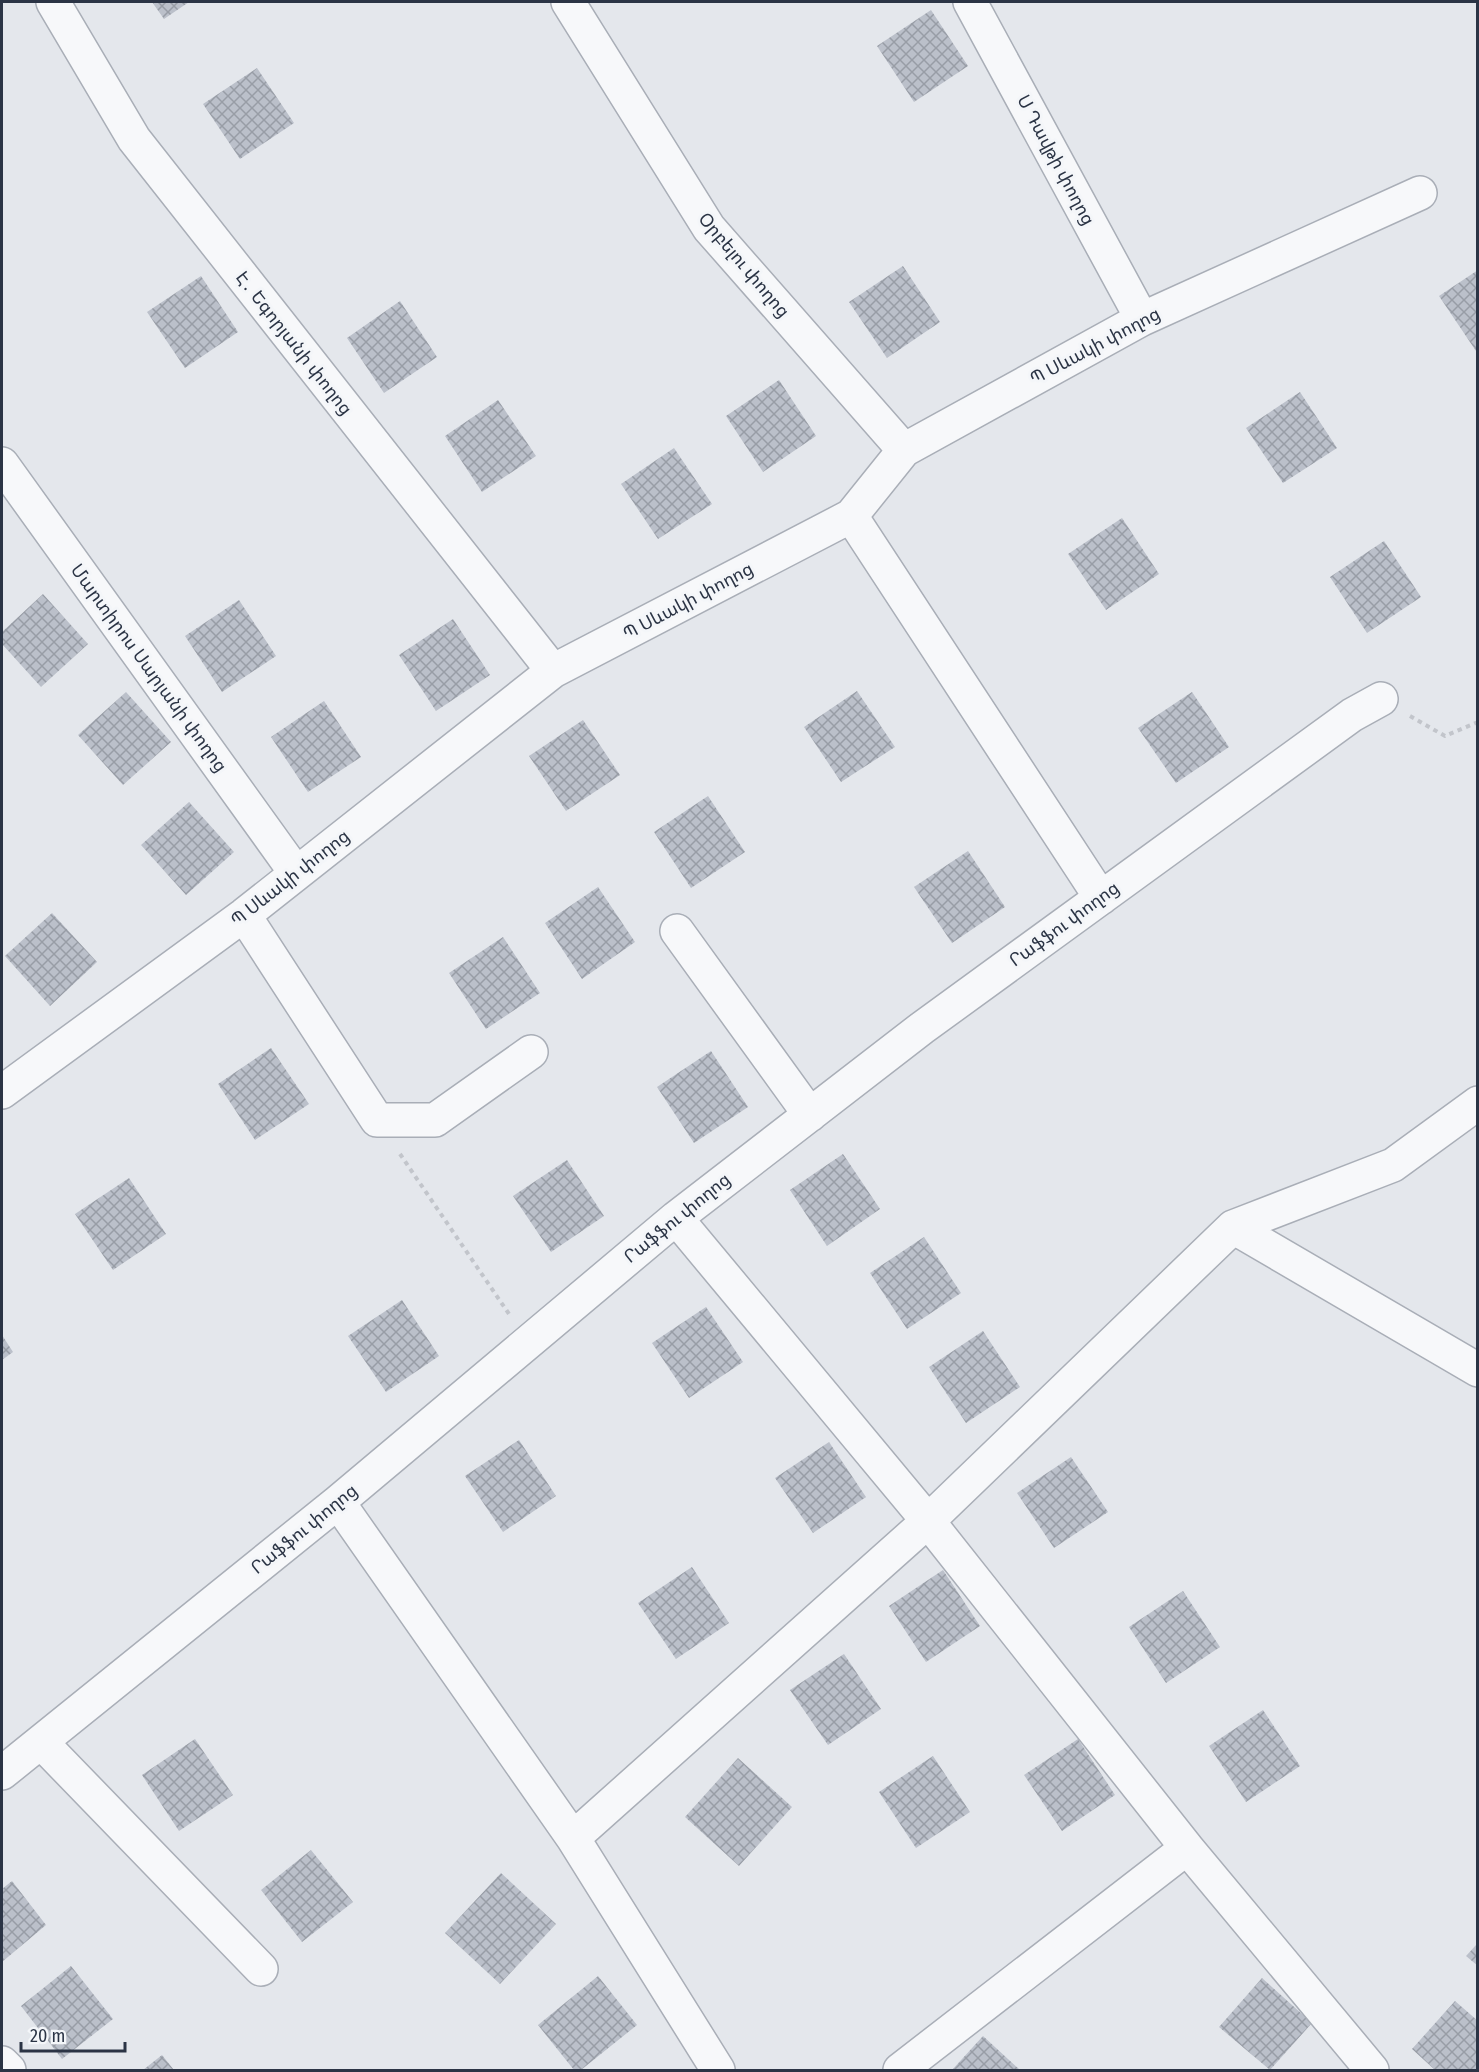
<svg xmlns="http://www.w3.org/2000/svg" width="1479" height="2072" font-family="'Fira Sans Condensed','Noto Sans Armenian',sans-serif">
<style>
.building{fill:url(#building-cross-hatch)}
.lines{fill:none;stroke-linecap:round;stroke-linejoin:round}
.minor-casing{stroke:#a9aeb7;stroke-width:36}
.path{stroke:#c2c5cb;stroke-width:4;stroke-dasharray:4.5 4.5;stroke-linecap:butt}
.minor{stroke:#f7f8fa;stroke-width:33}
.labels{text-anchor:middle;stroke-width:6;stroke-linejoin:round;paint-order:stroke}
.street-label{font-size:18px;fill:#2b3445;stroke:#f4f6f9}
</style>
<defs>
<pattern id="building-cross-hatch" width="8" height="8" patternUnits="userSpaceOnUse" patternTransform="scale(1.5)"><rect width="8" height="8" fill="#bbc0ca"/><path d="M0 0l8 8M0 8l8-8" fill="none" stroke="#989da6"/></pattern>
</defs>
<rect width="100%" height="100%" fill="#e4e7ec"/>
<path class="building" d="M152,2H189L164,19Z
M931,10L968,66L914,102L877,46Z
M257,68L294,123L240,159L203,104Z
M903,266L940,322L887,358L849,302Z
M1478,270V354L1439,296Z
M201,276L238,332L185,368L147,312Z
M400,301L437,357L384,393L347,338Z
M779,380L816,436L763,472L726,416Z
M1300,392L1337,448L1283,483L1246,428Z
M498,400L536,456L482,492L445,436Z
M674,448L712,504L658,539L621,484Z
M1122,518L1159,574L1106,610L1068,554Z
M1384,541L1421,597L1367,633L1330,577Z
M43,594L88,644L41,687L2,644V632Z
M239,600L276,656L222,692L185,636Z
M453,619L490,675L436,711L399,655Z
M857,691L895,747L841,782L804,727Z
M126,692L171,742L123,785L78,735Z
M1192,692L1229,747L1176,783L1138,728Z
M324,701L361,757L308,792L271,737Z
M583,720L620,775L566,811L529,756Z
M708,796L745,852L691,888L654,832Z
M189,802L234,852L186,895L141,845Z
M968,851L1005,907L952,943L914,887Z
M598,887L635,942L582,979L545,923Z
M52,913L97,962L50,1006L5,956Z
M503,937L540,993L486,1029L449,973Z
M271,1048L309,1104L255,1140L218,1084Z
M711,1051L748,1107L694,1143L657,1087Z
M843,1154L880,1209L827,1246L790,1190Z
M567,1160L604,1216L551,1252L513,1196Z
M129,1178L166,1234L113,1270L75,1214Z
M924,1237L961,1293L907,1329L870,1273Z
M402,1300L439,1356L386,1392L348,1336Z
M706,1307L743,1362L689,1398L652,1343Z
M983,1331L1020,1387L966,1423L929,1367Z
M2,1335L13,1352L2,1360Z
M519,1440L556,1496L503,1532L465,1476Z
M829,1442L866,1497L813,1533L775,1478Z
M1071,1457L1108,1512L1054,1548L1017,1493Z
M692,1567L729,1623L676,1659L638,1603Z
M943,1570L980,1626L926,1662L889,1606Z
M1183,1591L1220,1647L1166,1683L1129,1627Z
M844,1654L881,1709L828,1745L790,1690Z
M1263,1710L1300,1766L1246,1802L1209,1746Z
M195,1739L233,1795L179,1831L142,1775Z
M1078,1739L1115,1795L1062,1831L1024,1775Z
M933,1756L970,1812L916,1848L879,1792Z
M738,1758L792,1807L739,1866L685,1817Z
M311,1850L353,1902L302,1942L261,1890Z
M501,1873L556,1924L500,1984L445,1933Z
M12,1881L46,1925L2,1962V1889Z
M1478,1943V1966L1466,1956Z
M71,1966L113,2019L62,2059L21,2006Z
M598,1976L637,2025L581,2070H574L538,2025Z
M1262,1978L1312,2023L1270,2070L1219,2027Z
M1455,2001L1478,2021V2070H1435L1412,2049Z
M983,2036L1020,2070H952Z
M162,2055L174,2070H143Z"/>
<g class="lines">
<g class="minor-casing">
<path id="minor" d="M53,2L134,139L553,671
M568,2L709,228L904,450
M970,2L1142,319
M2,464L296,873
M851,516L1101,898
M244,915L377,1120H435L531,1052
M677,931L810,1115
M2,1092L244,915L553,671L851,516L904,450L1142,319L1420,193
M676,1218L928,1521L1187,1848
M1233,1227L1478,1370
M338,1502L573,1838L718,2070
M42,1743L261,1969
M2,1773L338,1502L676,1218L922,1028L1352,715L1381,699
M573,1838L928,1521L1233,1227L1393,1165L1478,1103
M2,2063L9,2070
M900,2070L1187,1848L1372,2070"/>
</g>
<path class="path" d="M1410,716L1445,736L1478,722
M400,1154L509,1314"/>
<use href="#minor" class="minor"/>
</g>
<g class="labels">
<g class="street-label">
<text transform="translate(1056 160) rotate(62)" y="6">Ս Դավթի փողոց</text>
<text transform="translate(744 265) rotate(50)" y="6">Օրբելու փողոց</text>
<text transform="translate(294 343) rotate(52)" y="6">Է․ Եգորյանի փողոց</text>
<text transform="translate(1095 346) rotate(-28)" y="6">Պ Սևակի փողոց</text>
<text transform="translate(688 601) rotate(-28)" y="6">Պ Սևակի փողոց</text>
<text transform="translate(149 668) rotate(54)" y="6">Մարտիրոս Սարյանի փողոց</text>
<text transform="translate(290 878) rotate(-38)" y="6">Պ Սևակի փողոց</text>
<text transform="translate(1064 924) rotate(-36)" y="6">Րաֆֆու փողոց</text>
<text transform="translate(677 1218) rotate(-39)" y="6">Րաֆֆու փողոց</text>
<text transform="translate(304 1529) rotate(-39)" y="6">Րաֆֆու փողոց</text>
</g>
</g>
<rect width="1479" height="2072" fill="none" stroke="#2b3445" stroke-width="6"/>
<path d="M21 2042v9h104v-9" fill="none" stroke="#2b3445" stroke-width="3"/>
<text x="30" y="2042" font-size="18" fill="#2b3445" stroke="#f4f6f9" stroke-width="4.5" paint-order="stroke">20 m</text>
</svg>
